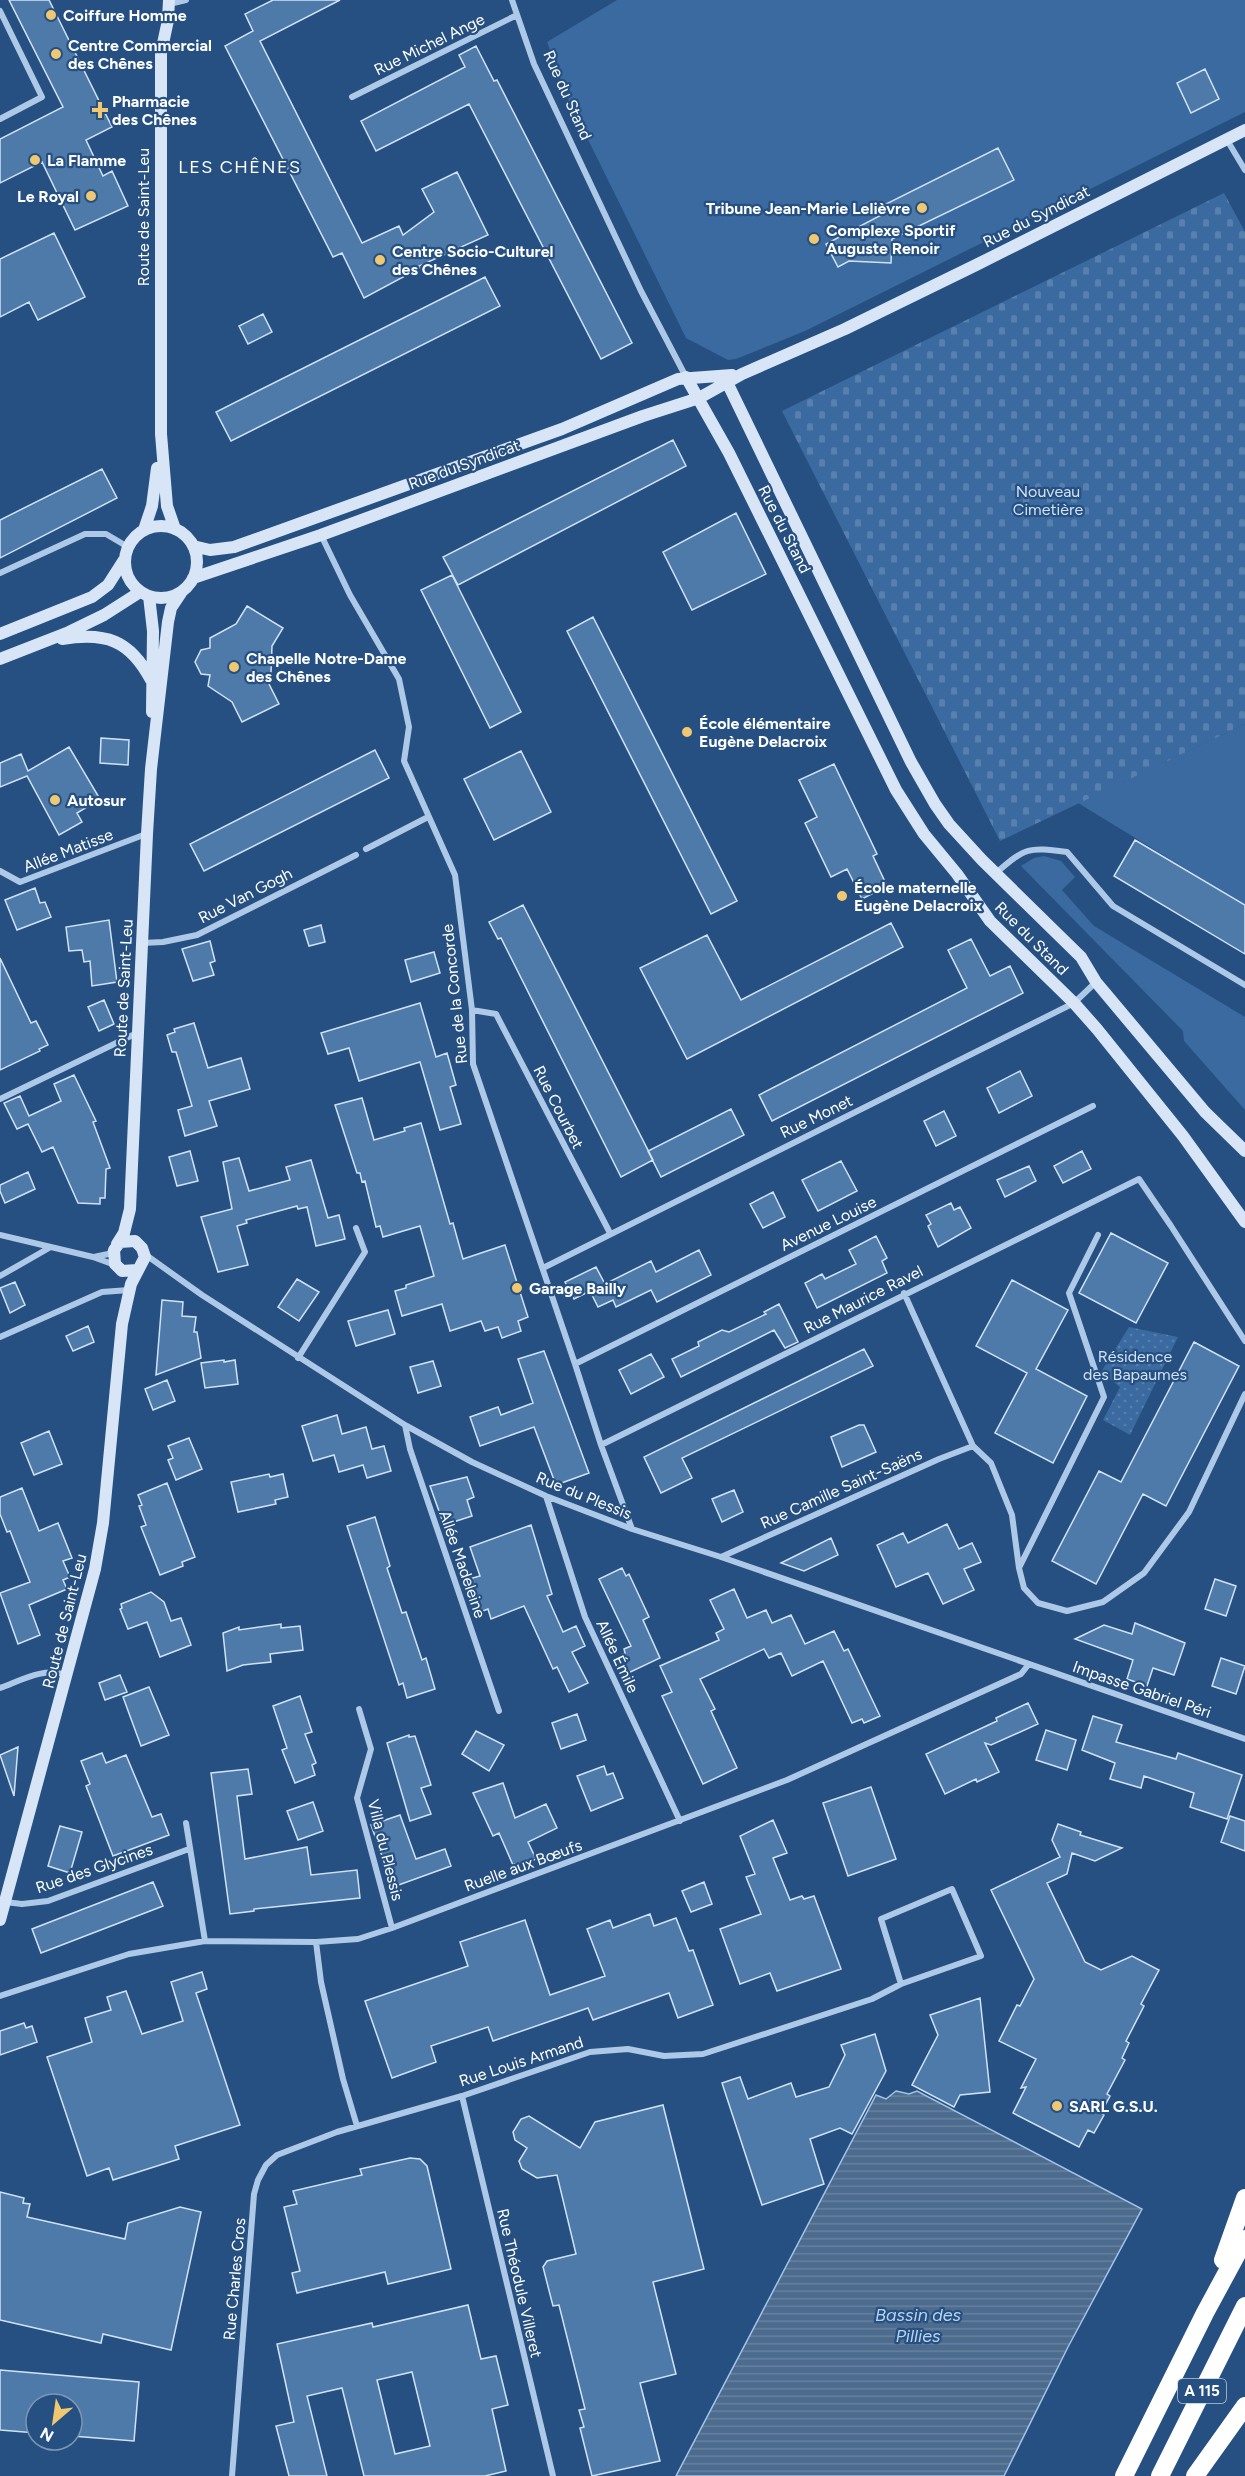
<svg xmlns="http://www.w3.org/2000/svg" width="1245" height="2476" font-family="Figtree,sans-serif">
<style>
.grass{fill:#3a6a9f}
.cemetery{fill:url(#cemetery-stones)}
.park{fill:url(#park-dots)}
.water{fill:url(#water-rules);stroke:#a2c4e7;stroke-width:1.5}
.building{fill:#4e7aaa;stroke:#d1e2f5;stroke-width:1.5;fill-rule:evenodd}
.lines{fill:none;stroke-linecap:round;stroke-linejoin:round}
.street{stroke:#aec9e7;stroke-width:6}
.secondary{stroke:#d7e5f6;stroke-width:12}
.highway{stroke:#fff;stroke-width:18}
.poi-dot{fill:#f0c872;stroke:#265081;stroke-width:2}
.labels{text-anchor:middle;stroke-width:4.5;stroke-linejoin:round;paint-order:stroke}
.shield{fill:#265081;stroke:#becad9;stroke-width:1.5}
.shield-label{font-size:15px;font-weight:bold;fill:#fff}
.poi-label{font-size:16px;font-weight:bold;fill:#fff;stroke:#265081;text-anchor:start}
.street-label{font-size:16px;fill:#fff;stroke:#265081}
.park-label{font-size:16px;fill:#d1e2f5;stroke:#265081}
.neighbourhood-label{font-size:18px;letter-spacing:1.5px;fill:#fff;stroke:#265081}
.water-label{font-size:18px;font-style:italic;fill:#b9d3ee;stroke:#265081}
</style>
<defs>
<pattern id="cemetery-stones" width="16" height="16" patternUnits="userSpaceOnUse" patternTransform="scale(1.5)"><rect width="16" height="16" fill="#3a6a9f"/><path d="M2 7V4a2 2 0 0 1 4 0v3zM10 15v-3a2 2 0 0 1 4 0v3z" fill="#5880ad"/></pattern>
<pattern id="park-dots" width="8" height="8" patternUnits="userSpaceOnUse" patternTransform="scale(1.5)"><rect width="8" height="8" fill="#3a6a9f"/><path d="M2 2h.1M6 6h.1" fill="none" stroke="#5880ad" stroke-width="1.8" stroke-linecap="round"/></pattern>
<pattern id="water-rules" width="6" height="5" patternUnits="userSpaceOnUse" patternTransform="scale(1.5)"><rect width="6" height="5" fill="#4c6b8e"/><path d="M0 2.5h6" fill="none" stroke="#67819f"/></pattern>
</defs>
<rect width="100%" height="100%" fill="#265081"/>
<path class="grass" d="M617,0H1245V112L805,331L736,359L728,360L686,338L566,95L547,42Z
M1245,724V905L1078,803Z
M1044,856L1061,861L1075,877L1062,890L1094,926L1245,1017V1110L1184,1041L1183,1031L1021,866L1034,858Z"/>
<path class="cemetery" d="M1224,193L1245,232V724L1000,841L782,411Z"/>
<path class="park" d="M1129,1327L1178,1337L1130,1435L1103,1420L1120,1387L1101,1372Z"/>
<path class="water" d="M896,2091L909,2094L917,2091L1142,2209L1068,2347L1004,2476H676L876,2095L886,2099Z"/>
<path class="building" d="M9,0H49L112,127L86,140L103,176L112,171L128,206L75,230L42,162L0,183V139L63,107Z
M273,0H340L260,41L362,243L399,226L403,235L434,212L422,189L457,172L488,235L419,266L420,268L364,298L342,253L333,257L225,46L253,31L245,14Z
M476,46L494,81L497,80L632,343L601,359L469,104L376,151L361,121L465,67L459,55Z
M1205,69L1219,99L1191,113L1177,83Z
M998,148L1014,180L892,239L891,263L849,261L838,267L826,244L889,211L886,204Z
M54,233L85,297L38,320L29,302L0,317V259Z
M485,277L500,306L231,441L216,412Z
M263,314L272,332L248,344L239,326Z
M673,440L686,466L458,585L443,557Z
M102,469L117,498L0,558V520Z
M736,513L766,574L692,610L663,552Z
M452,575L521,712L490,728L421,590Z
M247,606L283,628L272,646L271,672L265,676L279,704L242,722L232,702L208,686L210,675L201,674L195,662L201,650L210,648V638L236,624Z
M593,617L737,901L711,914L567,631Z
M101,738L129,740L128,765L100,763Z
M69,747L100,799L77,813L82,822L59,835L27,776L0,787V763L21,754L28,771Z
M375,750L389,778L204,871L190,844Z
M521,751L551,812L494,840L464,779Z
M834,764L877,854L873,856L887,886L862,899L847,869L831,877L805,823L817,817L799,780Z
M1135,840L1245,905V954L1114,876Z
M35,888L40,903L45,902L51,917L17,930L5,900Z
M523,905L653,1160L621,1177L501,938L498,939L489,922Z
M109,920L117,982L92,986L90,961L84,962L82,950L69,951L66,927Z
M891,923L903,947L687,1059L640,968L707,935L741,1000Z
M321,925L325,942L309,946L304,930Z
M971,939L990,976L1010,966L1023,993L772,1121L759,1095L967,988L948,950Z
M210,941L215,961L210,963L214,975L193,981L182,949Z
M434,952L440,973L411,982L405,960Z
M0,958L31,1023L36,1021L48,1045L39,1049L40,1051L0,1070Z
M104,1000L114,1024L99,1031L88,1007Z
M420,1003L436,1057L447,1053L456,1085L450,1087L461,1124L440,1130L420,1062L359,1081L349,1048L328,1054L321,1033Z
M194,1023L208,1068L241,1058L250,1089L209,1101L217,1126L185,1136L178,1110L192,1106L176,1052H172L167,1035L175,1032L174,1029Z
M1020,1071L1032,1096L999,1113L987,1088Z
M74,1075L96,1121L93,1122L110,1168L106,1169L105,1198H100V1204L78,1203L53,1147L42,1152L28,1124L17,1129L4,1103L20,1096L29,1116L61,1101L54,1084Z
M362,1098L374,1140L405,1131L404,1128L421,1123L450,1224L453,1223L463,1259L505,1245L528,1317L518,1321L521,1331L502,1338L498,1327L485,1331L481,1321L450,1331L442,1304L402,1316L395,1291L406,1288V1285L434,1276L420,1226L383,1237L380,1226L376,1227L365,1181L362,1182L360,1173H357L335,1105Z
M731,1109L744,1135L661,1177L648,1151Z
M944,1111L956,1136L936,1146L924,1121Z
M190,1151L198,1181L177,1186L169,1157Z
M1082,1151L1091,1169L1063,1183L1054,1166Z
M239,1158L249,1191L290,1180L286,1167L311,1160L328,1218L339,1215L345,1239L316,1246L307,1207L298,1209L297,1206L246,1220L247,1223L237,1226L248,1265L218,1272L201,1217L232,1209L223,1162Z
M841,1161L857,1191L818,1211L802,1180Z
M1029,1166L1036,1181L1005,1197L997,1180Z
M28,1172L35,1189L5,1203L0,1191V1185Z
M773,1192L785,1217L763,1228L750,1204Z
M951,1203L954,1210L960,1207L971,1228L938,1247L928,1226L931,1224L926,1215Z
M1111,1233L1168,1263L1136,1323L1079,1293Z
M876,1236L887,1258L882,1261L887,1273L817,1308L805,1283L822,1274L825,1279L856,1264L849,1250Z
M699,1250L711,1275L657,1302L651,1290L616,1307L613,1300L598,1307L590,1291L574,1299L565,1282L596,1267L605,1284L651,1261L656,1272Z
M297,1279L319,1292L299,1321L278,1307Z
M1012,1280L1068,1310L1036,1369L1087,1396L1053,1463L995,1433L1027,1373L976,1346Z
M15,1282L25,1305L10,1313L0,1288Z
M162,1300L183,1302L182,1316L196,1317L194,1332H197L201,1358L156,1375Z
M779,1304L798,1342L785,1348L774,1330L681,1377L672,1359L699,1346L698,1342L722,1330L729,1332L766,1314L764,1312Z
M388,1310L395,1334L356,1346L348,1321Z
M88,1326L94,1342L73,1351L66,1336Z
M1194,1342L1239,1366L1166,1506L1143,1494L1096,1584L1052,1561L1099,1471L1121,1482Z
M864,1349L873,1366L682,1458L692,1478L661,1493L644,1457Z
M544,1351L589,1473L556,1485L534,1427L480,1446L470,1417L498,1407L501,1415L533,1403L518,1359Z
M651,1354L664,1377L631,1394L619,1370Z
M224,1360V1362L235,1360L238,1384L205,1388L201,1363Z
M433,1361L441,1386L418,1393L410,1367Z
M167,1380L175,1401L153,1410L145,1389Z
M337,1415L342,1434L366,1427L372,1449L384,1446L391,1471L367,1478L363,1465L339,1472L334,1455L313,1461L302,1426Z
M859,1425H864L876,1452L842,1467L831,1437Z
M49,1431L62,1464L34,1475L21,1443Z
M189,1438L202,1469L176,1480L168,1460L173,1458L168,1446Z
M269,1474L270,1477L283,1474L288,1497L275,1500L276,1504L238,1512L231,1482Z
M467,1477L474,1497L467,1500L472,1516L444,1525L430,1486Z
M167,1483L195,1557L182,1562L183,1566L160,1575L141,1527L146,1525L139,1506L142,1505L138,1495Z
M22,1488L39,1531L58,1523L72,1558L63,1561L70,1577L63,1580L67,1589L29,1605L40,1635L18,1644L0,1593L30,1582L10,1531L7,1532L0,1514V1497Z
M734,1490L743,1512L722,1522L712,1499Z
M375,1517L390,1566L387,1568L402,1613L406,1612L422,1660L426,1658L435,1689L407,1698L403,1683L399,1685L347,1526Z
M947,1524L959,1549L972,1543L981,1562L964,1569L974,1590L943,1604L928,1573L896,1587L877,1545L903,1533L908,1543Z
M531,1525L552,1594L547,1596L563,1632L576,1626L585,1646L572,1652L588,1683L569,1692L557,1667L553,1669L524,1606L491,1619L488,1609L480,1612L469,1579L480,1576L470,1547Z
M831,1538L838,1555L804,1571L781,1563Z
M622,1568L626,1576L629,1574L649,1617L643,1620L660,1658L624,1675L616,1658L625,1653L624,1649L631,1646L599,1579Z
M1215,1579L1236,1586L1226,1616L1205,1609Z
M734,1589L747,1618L766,1610L772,1623L791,1615L805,1644L834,1631L844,1651L848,1649L880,1716L864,1723L862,1719L852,1723L823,1661L792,1676L781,1653L769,1658L764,1649L700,1679L715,1709L711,1711L737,1768L703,1784L662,1696L672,1692L660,1666L719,1640L716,1633L724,1629L710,1600Z
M151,1592L164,1602L171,1621L181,1618L191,1645L160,1657L147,1622L128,1629L120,1609L122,1608L121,1604Z
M1135,1623L1185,1643L1174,1675L1153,1668L1147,1686L1127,1679L1133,1660L1075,1639L1104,1625L1132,1634Z
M281,1624V1628L300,1626L303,1650L270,1654L271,1662L243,1665L227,1671L223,1633L239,1627V1630Z
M1221,1658L1245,1666L1236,1694L1212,1686Z
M120,1675L127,1692L105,1700L99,1683Z
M149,1687L169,1735L141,1746L123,1697Z
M300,1696L312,1732L305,1734L316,1763L312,1765L315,1775L295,1783L282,1750L287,1748L273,1706Z
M1028,1703L1038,1724L991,1745L985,1743L999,1772L977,1782L976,1779L945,1794L926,1754L997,1721L996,1718Z
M577,1714L586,1740L561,1749L552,1723Z
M1093,1716L1122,1725L1116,1742L1176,1759L1178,1753L1242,1775L1227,1819L1190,1807L1194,1793L1144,1776L1141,1788L1110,1779L1115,1763L1082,1750Z
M1046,1730L1076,1740L1067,1770L1036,1760Z
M476,1731L504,1745L489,1771L462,1754Z
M409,1735V1737L415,1736L431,1785L421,1788L431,1814L410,1821L387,1743Z
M18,1747L14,1796L0,1755Z
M102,1753L106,1763L126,1755L152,1817L161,1814L169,1835L113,1856L86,1786L90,1784L81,1761Z
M604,1766L607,1775L613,1773L623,1798L591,1811L577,1776Z
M248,1769L252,1794L237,1796L245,1859L307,1847L311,1875L357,1870L360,1898L254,1909V1911L230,1914L211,1773Z
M503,1783L515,1818L546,1804L557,1828L528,1842L536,1859L517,1868L516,1864L513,1865L499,1833L493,1836L473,1793Z
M871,1787L896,1859L848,1876L823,1803Z
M313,1802L323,1831L298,1840L287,1811Z
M400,1815L416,1859L445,1849L451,1866L393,1887L371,1825Z
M1230,1816L1245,1821V1851L1221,1842Z
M773,1820L787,1853L773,1858L790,1900L802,1896L804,1899L814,1896L841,1969L777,1991L770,1973L740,1984L720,1929L761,1914L746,1877L755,1874L740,1836Z
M1058,1824L1081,1832L1080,1835L1122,1848L1095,1861L1072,1853L1067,1874L1047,1883L1085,1962L1101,1970L1132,1956L1159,1970L1141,2004L1144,2006L1126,2041L1129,2043L1122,2058L1125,2060L1107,2094L1110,2096L1101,2113L1104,2115L1094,2133L1088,2130L1079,2147L1013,2113L1026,2087L1021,2088L1036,2059L999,2041L1017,2005L1020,2006L1034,1979L991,1890L1060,1857L1052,1840Z
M60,1826L82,1832L70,1873L48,1866Z
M153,1882L163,1906L41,1953L32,1929Z
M704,1882L712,1904L691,1912L682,1891Z
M650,1914L654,1926L676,1918L689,1951L693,1950L713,2005L678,2018L669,1993L593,2020L588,2008L493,2041L488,2027L431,2046L436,2062L392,2078L365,2001L468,1966L460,1942L525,1920L550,1995L605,1976L587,1929L610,1920L613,1928Z
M202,1972L207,1989L196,1993L240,2125L175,2146L179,2159L113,2180L109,2168L87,2176L47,2057L92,2042L85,2018L111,2010L107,1997L126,1991L142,2034L183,2021L171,1982Z
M980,1998L990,2092L960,2095L954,2107L912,2085L938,2035L930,2015Z
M24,2023L26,2028L32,2026L37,2042L0,2055V2031Z
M875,2034L886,2071L852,2134L840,2128L810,2139L824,2184L762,2205L722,2083L740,2077L748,2099L791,2083L796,2097L829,2087L845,2055L841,2045Z
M663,2105L704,2269L653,2282L676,2374L640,2383L660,2461L592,2476L580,2428L584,2427L579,2410L585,2409L559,2305L553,2306L543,2267L547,2261L576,2254L557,2175L537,2178L522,2169L519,2161L527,2148L515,2140L513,2132L521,2119L529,2116L580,2148L595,2122Z
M410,2158L420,2159L427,2166L451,2269L388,2284L385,2272L297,2293L292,2273L300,2271L284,2207L297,2204L293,2191L362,2175L360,2169Z
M0,2192L24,2198L23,2203L30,2204L27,2217L125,2239L128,2223L180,2207L201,2212L171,2350L103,2334L101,2343L0,2320Z
M468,2305L481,2359L496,2356L508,2405L492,2409L506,2471L485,2476H364L342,2388L307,2396L327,2476H289L276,2426L294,2422L277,2344L372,2323L373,2327ZM412,2372L430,2446L395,2454L377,2380Z
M0,2370L139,2382L134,2441L72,2436V2404H36V2433L0,2430Z"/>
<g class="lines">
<path class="street" d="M512,0L534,64L641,291L686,377
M169,4L186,0
M0,11L42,97L0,119
M352,97L517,15
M1227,140L1245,170
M321,535L350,595L399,679L409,727L404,761L455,875L472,1010L473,1064L575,1364L601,1445L632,1529
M0,573L85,534H106L128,547
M366,849L428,817
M0,871L20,882L146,834
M996,873C1026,847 1028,847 1067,852L1113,906L1245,985
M142,943L163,942L197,935L356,855
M472,1010L496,1014L610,1233
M0,1099L137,1033
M0,1235L93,1257L115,1265
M146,1255L202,1295L405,1425L472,1462L546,1496L632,1529L721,1557L1245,1739
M94,1257L108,1254L114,1250
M543,1268L1074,1003L1096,982
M0,1276L49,1248
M904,1293L973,1446L991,1463L1012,1515L1019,1568L1024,1588L1038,1603L1067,1611L1103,1602L1144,1573L1189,1512L1245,1394
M0,1337L102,1292L129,1290
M298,1358L365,1252L356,1228
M575,1364L1093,1106
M405,1425L410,1449L499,1711
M601,1445L1139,1179L1171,1226L1245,1341
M546,1496L585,1617L680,1821
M721,1557L939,1459L973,1446
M1019,1568L1104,1397L1069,1293L1098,1235
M0,1688C22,1680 43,1667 67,1675
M359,1709L371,1749L357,1798L392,1928
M186,1823L205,1941
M5,1902L22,1904L48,1901L189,1849
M316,1942L321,1982L343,2079L357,2126
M0,1996L129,1954L205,1941L316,1942L358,1939L392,1928L787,1780L1021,1674L1029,1664
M462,2096L553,2476
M232,2476L254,2194L258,2180L266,2165L277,2155L337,2132L462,2096L590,2052L628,2049L664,2056L703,2054L872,1999L901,1984L981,1956L952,1889L881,1919L901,1984"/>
<path class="secondary" d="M169,0L168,20L161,53V434L167,506L175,529
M724,376L911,762L935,804L949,824L982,860L1081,957L1096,982L1205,1112L1245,1151
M686,377L729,453L896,790L924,834L957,874L990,921L1074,1003L1097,1029L1183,1136L1245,1222
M125 562a36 36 0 1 1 72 0a36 36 0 1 1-72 0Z
M144,530L152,506L157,468
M193,546L210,550L234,547L562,429L678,379L732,375
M193,578L321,535L643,416L699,398L742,374L845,329L976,265L1245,130
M149,596L153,631L152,712
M0,634L92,597L108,585L124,560
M62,639C106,632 130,640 151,680
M0,659L69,632L104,615L140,592
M117,1244L124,1233L130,1209L147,834L151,769L168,622L171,608L181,593
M0,1920L95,1569L103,1523L122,1324L131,1284L145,1257L142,1248L135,1241L120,1242L114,1250L115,1264L122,1271L137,1270"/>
<path class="highway" d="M1223,2260L1245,2198
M1124,2476L1205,2313L1245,2239
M1160,2476L1245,2306
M1195,2476L1245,2406"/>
</g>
<g class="poi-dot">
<circle cx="51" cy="15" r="6"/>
<circle cx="56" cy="54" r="6"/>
<path d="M97 101h6v6h6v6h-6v6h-6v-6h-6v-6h6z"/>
<circle cx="35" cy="160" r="6"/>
<circle cx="91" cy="196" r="6"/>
<circle cx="922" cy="208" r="6"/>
<circle cx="814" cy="239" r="6"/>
<circle cx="380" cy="260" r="6"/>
<circle cx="234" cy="667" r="6"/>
<circle cx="687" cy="732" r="6"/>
<circle cx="55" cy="800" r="6"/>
<circle cx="842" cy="896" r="6"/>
<circle cx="517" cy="1288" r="6"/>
<circle cx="1057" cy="2106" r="6"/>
</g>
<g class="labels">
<rect class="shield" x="1178" y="2379" width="48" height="24" rx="4.5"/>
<g class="shield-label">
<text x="1202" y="2396">A 115</text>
</g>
<g class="poi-label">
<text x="63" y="21">Coiffure Homme</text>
<text x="68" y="51">Centre Commercial<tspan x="68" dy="18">des Chênes</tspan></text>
<text x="112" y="107">Pharmacie<tspan x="112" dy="18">des Chênes</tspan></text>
<text x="47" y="166">La Flamme</text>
<text x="79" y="202" text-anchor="end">Le Royal</text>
<text x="910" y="214" text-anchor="end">Tribune Jean-Marie Lelièvre</text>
<text x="826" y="236">Complexe Sportif<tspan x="826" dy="18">Auguste Renoir</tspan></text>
<text x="392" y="257">Centre Socio-Culturel<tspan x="392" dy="18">des Chênes</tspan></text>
<text x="246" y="664">Chapelle Notre-Dame<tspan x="246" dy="18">des Chênes</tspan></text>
<text x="699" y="729">École élémentaire<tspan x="699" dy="18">Eugène Delacroix</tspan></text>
<text x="67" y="806">Autosur</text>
<text x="854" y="893">École maternelle<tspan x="854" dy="18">Eugène Delacroix</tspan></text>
<text x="529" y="1294">Garage Bailly</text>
<text x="1069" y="2112">SARL G.S.U.</text>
</g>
<g class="street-label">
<text transform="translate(429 44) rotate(-26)" y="6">Rue Michel Ange</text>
<text transform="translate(568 95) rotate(66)" y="6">Rue du Stand</text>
<text transform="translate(1036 216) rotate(-27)" y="6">Rue du Syndicat</text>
<text transform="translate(143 217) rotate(-90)" y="6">Route de Saint-Leu</text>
<text transform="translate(464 464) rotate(-20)" y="6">Rue du Syndicat</text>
<text transform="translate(785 529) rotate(63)" y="6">Rue du Stand</text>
<text transform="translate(68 850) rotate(-21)" y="6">Allée Matisse</text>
<text transform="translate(245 895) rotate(-27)" y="6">Rue Van Gogh</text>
<text transform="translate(1032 938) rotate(45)" y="6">Rue du Stand</text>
<text transform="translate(123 988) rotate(-87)" y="6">Route de Saint-Leu</text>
<text transform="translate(454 994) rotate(-96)" y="6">Rue de la Concorde</text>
<text transform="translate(559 1107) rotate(63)" y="6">Rue Courbet</text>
<text transform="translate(816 1116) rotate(-26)" y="6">Rue Monet</text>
<text transform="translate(828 1223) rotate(-26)" y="6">Avenue Louise</text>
<text transform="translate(863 1299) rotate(-27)" y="6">Rue Maurice Ravel</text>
<text transform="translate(841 1488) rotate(-24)" y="6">Rue Camille Saint-Saëns</text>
<text transform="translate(584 1495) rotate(22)" y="6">Rue du Plessis</text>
<text transform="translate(463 1564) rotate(71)" y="6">Allée Madeleine</text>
<text transform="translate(64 1621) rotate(-76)" y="6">Route de Saint-Leu</text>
<text transform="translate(618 1656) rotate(65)" y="6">Allée Émile</text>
<text transform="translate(1142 1689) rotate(19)" y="6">Impasse Gabriel Péri</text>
<text transform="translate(386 1850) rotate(76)" y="6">Villa du Plessis</text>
<text transform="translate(523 1865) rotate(-20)" y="6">Ruelle aux Bœufs</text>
<text transform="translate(94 1868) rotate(-19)" y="6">Rue des Glycines</text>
<text transform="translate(521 2061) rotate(-18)" y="6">Rue Louis Armand</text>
<text transform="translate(234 2279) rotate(-85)" y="6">Rue Charles Cros</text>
<text transform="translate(520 2283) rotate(77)" y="6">Rue Théodule Villeret</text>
</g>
<g class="park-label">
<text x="1048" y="497">Nouveau<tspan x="1048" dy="18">Cimetière</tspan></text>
<text x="1135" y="1362">Résidence<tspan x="1135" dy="18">des Bapaumes</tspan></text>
</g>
<g class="neighbourhood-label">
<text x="240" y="173">LES CHÊNES</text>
</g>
<g class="water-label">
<text x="918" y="2321">Bassin des<tspan x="918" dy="21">Pillies</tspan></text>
</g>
</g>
<g transform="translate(54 2422) rotate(209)"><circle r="28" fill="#265081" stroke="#7d96b3" stroke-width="1.5"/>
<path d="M0-4.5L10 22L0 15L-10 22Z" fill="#f0c872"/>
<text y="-9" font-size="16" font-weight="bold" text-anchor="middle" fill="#ffffff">N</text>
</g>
</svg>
